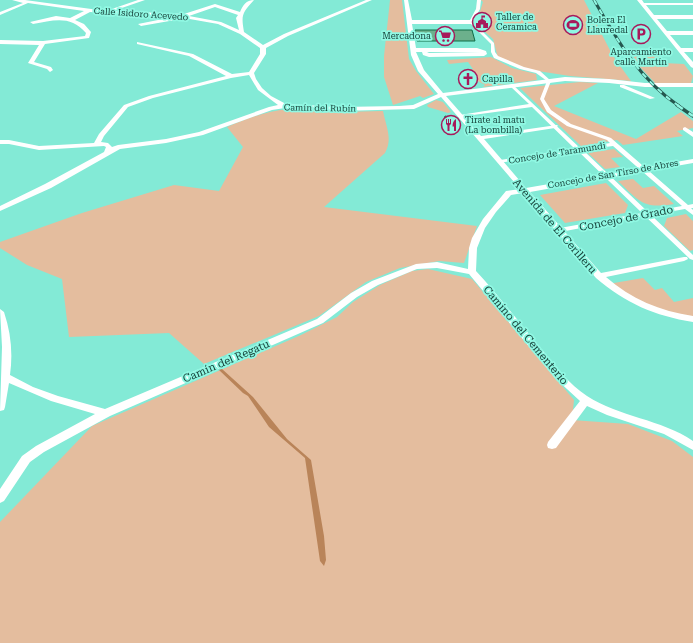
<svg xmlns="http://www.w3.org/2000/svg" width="693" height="643" font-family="'Roboto Serif',serif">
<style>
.green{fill:#e4bd9e}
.forest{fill:#b98459}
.building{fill:#6cb08c;stroke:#106c46}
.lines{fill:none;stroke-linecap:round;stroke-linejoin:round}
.pedestrian{fill:#fff;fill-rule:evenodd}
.minor{fill:#fff;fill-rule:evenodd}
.rail-far1-casing{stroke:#25584f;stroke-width:3}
.rail-casing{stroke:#25584f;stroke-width:3.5}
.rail-far1{stroke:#90f8e3;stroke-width:2;stroke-dasharray:5.5;stroke-linecap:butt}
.rail{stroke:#90f8e3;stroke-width:2.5;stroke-dasharray:7;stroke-linecap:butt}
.labels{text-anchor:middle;stroke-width:3.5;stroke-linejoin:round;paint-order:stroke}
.far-street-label{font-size:9px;fill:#18443c;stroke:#90f8e3}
.far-poi-label{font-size:9px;fill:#18443c;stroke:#90f8e3;text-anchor:start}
.street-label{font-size:11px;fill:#18443c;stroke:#90f8e3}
</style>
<rect width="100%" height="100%" fill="#83ead6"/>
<path class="green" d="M390,0H402L409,59L416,71L434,94L423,98L420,96L393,105L384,77V56Z
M481,0H584L613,56L631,81L570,76L531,70L498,58L493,39L476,24L483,2Z
M671,50L673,52L657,53L663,63L684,64L693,76L691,83H655L640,67L630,51Z
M491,57L512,68L536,74L537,80L483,87L485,85L476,80L469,70L473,69L468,62L449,64L447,60Z
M580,82L598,83L554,106L636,139L681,112L693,121V128L677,131L683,136L623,145L617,140L581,146L520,88Z
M436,100L443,102L451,112L448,113L428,107L427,105Z
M290,109L340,112L383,111C386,127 393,138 385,153L324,207L477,226L464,263L439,261L400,268L366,282L319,316L204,364L169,333L69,337L62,279L27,265L0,248V242L82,213L174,185L219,191L243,147L227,127C248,118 266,111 290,109Z
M614,149L623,157L611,158L620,167L605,169L588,153Z
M633,179L643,188L654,186L674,204C643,209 640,202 618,181Z
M606,183L628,205L625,213L565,223L540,195Z
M686,214L693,221V250L690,251L664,226L667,218Z
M428,269L472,279L574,400L572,420L628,424L672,441L693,457V643H0V522L92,426L301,335L337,317L353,302L380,285L412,271Z
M643,278L655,290L662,288L674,302L693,298V319L659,312L608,284Z"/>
<path class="forest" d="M222,369L253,397L287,439L311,460L324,536L326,560L324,566L320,561L305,458L269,427L248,396L243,393L219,370Z"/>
<path class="building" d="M415,30H472L475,41H417Z
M445,116L453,118L452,129L442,128Z"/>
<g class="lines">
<path class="pedestrian" d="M477,0H481L480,9L473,22L494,43L495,52L498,56L524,67L540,71L551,81L544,99L551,110L571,124L611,138L688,205L693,204V208H691L693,210V215L685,209L651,215L693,255V260L690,259L645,216L560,232L558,231L557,230L558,229L560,228L642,213L578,151L498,163V161L500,160L575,149L532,107L458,117V116L460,115L529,104L511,87V86L513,85L580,148L610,143L607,140L567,126L547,112L540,99L547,81L536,73L520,69L494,58L491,52V44L469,22L476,9ZM613,146L682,206L648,212L583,150Z"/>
<path class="minor" d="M12,0H25L106,11L138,0H145L113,11L184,14L215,4L240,12C243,5 246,0 254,0C242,13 241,15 244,32L263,45L284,34L366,0H372L288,36L266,48V54L254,73L256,79L262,88L271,96L286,104L341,107L399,106L413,105L438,94L418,71L411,55L404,0H408L412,20H471L474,22L471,24H412L416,48H477L486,51L487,54L484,56L429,57L423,55L422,52H416L424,70L443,93L565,77L609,79L645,83H693V87H645L609,83L565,81L446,96L481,136L557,125L558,126L555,128L484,139L526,188L693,159V163L530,192L601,273L684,257H687L688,259L684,261L606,277C631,299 660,311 693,316V322C655,316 625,303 596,278L523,193L511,195L496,212L485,228L477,248L476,271C500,297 520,324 543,351C556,367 569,384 587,396C619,417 661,419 693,441V450L664,434L607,415L587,406L556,448L552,449L548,448L547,445L548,442L580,401L555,378L469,274L437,268L417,269L378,285L357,297L323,323L110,416L44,452L30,462L4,501L0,503V489L22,456L36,446L95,414L51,401L9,383L5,407L4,410L0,411L2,347L0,309L4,312C11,333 13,353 10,375L33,387L58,396L105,409L317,319L351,293L372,281L416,264L437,262L468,269L469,248L472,238L483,219L506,191L520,189L441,97L414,109L341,111L285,108L272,110L203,135L166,143L120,149L51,188L0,211V206L45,184L104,152L106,147L104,146L39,150L9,144H0V140H9L39,146L94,143L99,134L124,105L149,96L226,76L189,56L137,44V42L193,54L232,74L249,72L260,54V48L240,34L218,24L184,18L90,12L75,20L84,24L91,32L89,38L45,44L34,62L51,67L53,70L50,72L47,69L28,63L39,45L0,44V40L43,41L85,36L86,33C71,15 54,20 33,24L30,22L56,16L70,18L84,11L28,3L0,15V12L23,3ZM215,7L238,15L236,18L239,30L221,22L189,16ZM427,52H481L429,53ZM249,75L258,90L278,105L269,107L199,132L166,139L118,145L112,147L108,143L101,142L104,136L128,107L153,98L231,78Z
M637,0H642L644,3H693V5H646L654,15H693V19H657L667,31H693V35H670L681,48H693V52H684L693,62V68L691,67Z
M173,17L175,18V20L141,26L138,24Z
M620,85H624L655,98L650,99L620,87Z
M685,127L693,132V137L683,130V128Z"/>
<g class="rail-far1-casing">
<path id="rail-far1" d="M594,0C617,40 640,80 679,106"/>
</g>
<g class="rail-casing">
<path id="rail" d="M677,105L693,116"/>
</g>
<use href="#rail-far1" class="rail-far1"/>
<use href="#rail" class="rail"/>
</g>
<defs>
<g id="civic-ring" transform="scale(1)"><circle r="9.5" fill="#90f8e3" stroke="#a71a5b" stroke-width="1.5"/><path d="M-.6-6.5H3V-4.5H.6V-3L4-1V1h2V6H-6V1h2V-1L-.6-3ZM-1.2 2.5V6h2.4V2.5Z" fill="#a71a5b"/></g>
<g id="stadium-ring" transform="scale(1)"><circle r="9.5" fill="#90f8e3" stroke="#a71a5b" stroke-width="1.5"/><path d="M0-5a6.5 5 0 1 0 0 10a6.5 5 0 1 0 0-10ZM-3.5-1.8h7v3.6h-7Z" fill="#a71a5b"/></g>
<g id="parking-ring" transform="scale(1)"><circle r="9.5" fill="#90f8e3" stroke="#a71a5b" stroke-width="1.5"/><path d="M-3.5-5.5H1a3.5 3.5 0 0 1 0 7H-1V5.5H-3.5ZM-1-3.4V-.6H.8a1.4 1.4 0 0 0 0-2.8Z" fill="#a71a5b"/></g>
<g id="supermarket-ring" transform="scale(1)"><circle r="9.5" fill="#90f8e3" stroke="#a71a5b" stroke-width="1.5"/><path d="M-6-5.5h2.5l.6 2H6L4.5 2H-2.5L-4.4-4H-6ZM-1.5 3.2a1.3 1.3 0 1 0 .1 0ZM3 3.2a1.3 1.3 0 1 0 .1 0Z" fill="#a71a5b"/></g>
<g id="church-ring" transform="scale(1)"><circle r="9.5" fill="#90f8e3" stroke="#a71a5b" stroke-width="1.5"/><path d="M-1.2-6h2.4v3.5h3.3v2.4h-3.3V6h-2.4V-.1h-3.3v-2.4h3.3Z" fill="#a71a5b"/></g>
<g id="restaurant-ring" transform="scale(1)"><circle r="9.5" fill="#90f8e3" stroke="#a71a5b" stroke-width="1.5"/><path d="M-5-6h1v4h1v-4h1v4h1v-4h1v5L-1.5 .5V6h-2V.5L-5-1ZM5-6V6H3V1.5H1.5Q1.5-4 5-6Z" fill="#a71a5b"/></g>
</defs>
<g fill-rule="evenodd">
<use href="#civic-ring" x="482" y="22"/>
<use href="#stadium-ring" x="573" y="25"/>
<use href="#parking-ring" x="641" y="34"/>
<use href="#supermarket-ring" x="445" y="36"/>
<use href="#church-ring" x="468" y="79"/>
<use href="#restaurant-ring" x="451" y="125"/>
</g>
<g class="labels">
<g class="far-street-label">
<text transform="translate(141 14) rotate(4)" y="3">Calle Isidoro Acevedo</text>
<text transform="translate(320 108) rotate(1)" y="3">Camín del Rubín</text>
<text transform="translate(557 153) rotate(-9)" y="3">Concejo de Taramundi</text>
<text transform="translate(613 174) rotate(-10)" y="3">Concejo de San Tirso de Abres</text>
</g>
<g class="far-poi-label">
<text x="496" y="20">Taller de<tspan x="496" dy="10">Ceramica</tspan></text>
<text x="587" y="23">Bolera El<tspan x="587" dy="10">Llauredal</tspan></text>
<text x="431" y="39" text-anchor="end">Mercadona</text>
<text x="641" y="55" text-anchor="middle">Aparcamiento<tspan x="641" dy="10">calle Martín</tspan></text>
<text x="482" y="82">Capilla</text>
<text x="465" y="123">Tirate al matu<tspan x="465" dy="10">(La bombilla)</tspan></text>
</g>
<g class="street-label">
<text transform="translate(626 218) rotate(-11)" y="4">Concejo de Grado</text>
<text transform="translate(555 226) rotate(49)" y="4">Avenida de El Cerilleru</text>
<text transform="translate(526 335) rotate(50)" y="4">Camino del Cementerio</text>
<text transform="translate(226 361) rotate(-23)" y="4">Camín del Regatu</text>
</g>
</g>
</svg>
